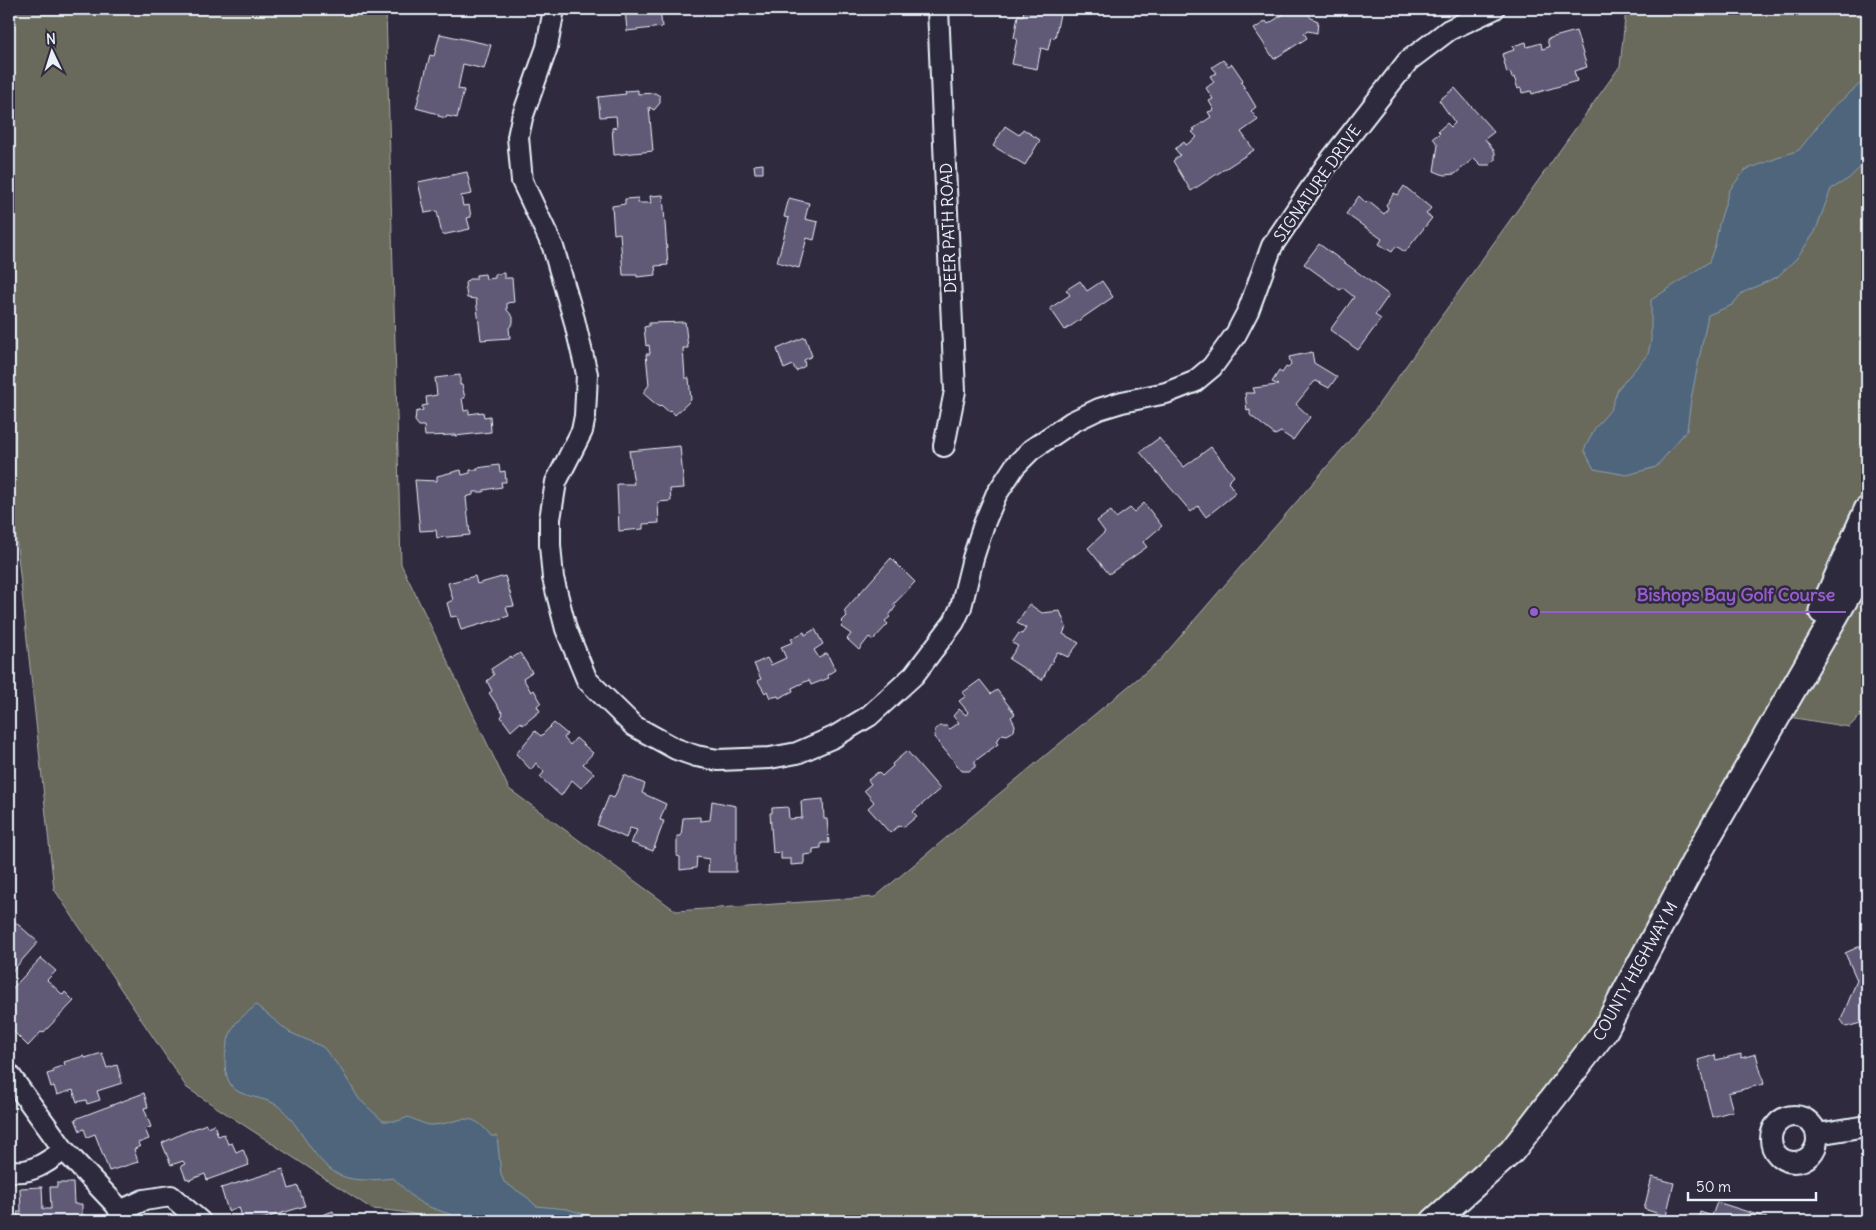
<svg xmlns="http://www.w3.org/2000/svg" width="1876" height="1230" font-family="Delius,sans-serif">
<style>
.green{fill:#696a5b;stroke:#a8aeaa}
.water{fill:#50657b;stroke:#8d9dad}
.building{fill:#615a77;stroke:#e8f1f8}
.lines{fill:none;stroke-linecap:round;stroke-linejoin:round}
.minor-casing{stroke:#e8f1f8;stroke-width:24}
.major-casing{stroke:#e8f1f8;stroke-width:29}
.minor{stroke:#2f2a3d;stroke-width:20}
.major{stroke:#2f2a3d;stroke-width:25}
.labels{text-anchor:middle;stroke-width:5;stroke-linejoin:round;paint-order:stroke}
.street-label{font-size:16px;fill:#e8f1f8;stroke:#2f2a3d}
.leader{fill:none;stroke:#965dcd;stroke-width:2}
.callout-dot{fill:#965dcd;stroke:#2f2a3d;stroke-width:2}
.callout-label{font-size:18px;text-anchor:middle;font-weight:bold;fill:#965dcd;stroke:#2f2a3d;stroke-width:5;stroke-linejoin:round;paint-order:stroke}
</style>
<rect width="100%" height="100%" fill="#2f2a3d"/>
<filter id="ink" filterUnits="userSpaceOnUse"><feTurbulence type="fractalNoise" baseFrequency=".02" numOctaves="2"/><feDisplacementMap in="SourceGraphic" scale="10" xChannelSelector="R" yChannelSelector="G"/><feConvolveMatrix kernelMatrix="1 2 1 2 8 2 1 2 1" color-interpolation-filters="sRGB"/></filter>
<g filter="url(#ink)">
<path class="green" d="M9,9H386L401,564L509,789L676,911L875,897L1160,660L1368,419L1620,66L1626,9H1867V709L1849,727L1777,715L1604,1032L1434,1221H435C415,1212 394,1211 372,1209L187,1088L54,889L9,473Z"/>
<path class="water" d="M1867,78V161L1848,179L1831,189L1815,232L1796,259L1777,277L1742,293L1732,305L1708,315L1691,399L1687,430L1656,467L1627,475L1594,469L1584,450L1595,428L1611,409L1618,389L1648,354L1651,341V300L1709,262L1715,245L1719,224L1729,191L1745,170L1799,150L1831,109Z
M256,1005L289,1032L323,1047L341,1069L359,1099L383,1121H398L408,1117C414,1119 425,1125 430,1125C458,1125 469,1106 491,1136H497L501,1174L504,1182L527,1197L536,1206L567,1209L607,1221H462C450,1212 436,1211 423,1204C411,1198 403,1186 393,1178C348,1183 333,1181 306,1141C298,1129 290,1115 278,1106C267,1098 251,1098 239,1092C218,1082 224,1039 236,1023C241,1017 250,1011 256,1005Z"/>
<path class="building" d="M625,9H660L662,27L627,31Z
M1024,9H1061L1055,38L1051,37L1048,50L1041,48L1037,69L1012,64L1017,39L1014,38L1018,15L1023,16Z
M1280,9H1305L1311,18L1318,21L1317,33L1308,31L1304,33L1307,38L1274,59L1254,29L1266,21L1268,24L1284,14Z
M1576,31L1587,67L1574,71L1577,81L1532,94L1531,91L1522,93L1521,88L1518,89L1514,77L1512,78L1510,72L1507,73L1502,54L1514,50L1513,46L1526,42L1527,47L1541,43L1542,49L1549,47L1547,39Z
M440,34L491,45L484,69L463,64L458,89L464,90L457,118L447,116L446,118L438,116V114L416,108L430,55L434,56Z
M1223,60L1228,66L1232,64L1243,80L1241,82L1256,107L1251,111L1258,120L1241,132L1254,150L1191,191L1173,161L1180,155L1175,149L1184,142L1186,145L1197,137L1192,132L1195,130L1193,129L1211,117L1208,112L1214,110L1209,101L1213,99L1206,88L1214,82L1210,76L1217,73L1212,67Z
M1455,88L1494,132L1485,139L1495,152V160L1490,165H1481L1474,158L1455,174L1444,175L1434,171L1438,145L1433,138L1440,133L1438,131L1447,123L1451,127L1455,123L1439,100Z
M638,90V94L655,93L660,96V103L654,110L649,107L653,151L614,155L612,128L617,127L616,116L600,117L598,97L626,94L625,91Z
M1005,126L1019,135L1023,129L1040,140L1025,165L993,146Z
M763,164V173H755L754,165Z
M467,172L472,194L461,196L463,206L469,205L471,217L467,218L470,229L442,235L437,211L425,213L418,182Z
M1404,186L1431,208L1426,214L1432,218L1405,252L1396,246L1392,252L1379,244L1382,239L1346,214L1359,196L1366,203L1368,201L1384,214L1388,208L1386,205L1394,193L1398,195Z
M663,195L668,265L655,266L656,275L637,277V275H623L620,233L614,234L612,206L625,204V199L638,198V203H651L650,196Z
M789,198L809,203L805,219L818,222L814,240L807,238L799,268L777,262L789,218L784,217Z
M1319,244L1389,295L1375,315L1381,319L1358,350L1330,330L1354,297L1343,288L1340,290L1304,264Z
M504,273V278H512L514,302L507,303V310L513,317V323L509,328L510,338L481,340L476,299L467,298L465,283L469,279H476V275L485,274L486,279L495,278V274Z
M1080,281L1087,291L1102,281L1113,297L1065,330L1050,308L1070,295L1066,290Z
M685,322L688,348H683L685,378H689L691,400L675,415L671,410L669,412L661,405L659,407L643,393L649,385L646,354H650L649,345L646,346L644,327L649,326V323Z
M805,337L812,356L804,360L805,366L796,371L793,365L784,369L777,349Z
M1312,352L1314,363L1337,377L1329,388L1316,381L1314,382L1296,404L1310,417L1293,440L1281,432L1275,435L1250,415V410L1247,411L1245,393H1255L1253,388L1278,385L1272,382L1279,371L1282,373L1286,367L1288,368L1291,365L1289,357Z
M460,375V385H462L465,398H462L464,411L469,410V414L483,412L484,417L490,416L491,432L455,436V435L425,436L424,426H419L415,421L416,412L423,410L422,406L427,405L426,397L437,395L435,378Z
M1159,438L1184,467L1211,447L1234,476L1228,482L1236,493L1206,517L1198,506L1191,512L1140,452Z
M680,446L684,488L670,489L671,501L658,502L659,523L643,524V529L619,531L617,484H634L629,451Z
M499,465L500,472L505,471L506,482H501L502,487L484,490V492H473V495L466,497L470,535L437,538L436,530L420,531L415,480L437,481V476L461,470L462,475L470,473V470H478L477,468Z
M1144,503L1162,526L1143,542L1147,547L1109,574L1088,548L1105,532L1097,521L1111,511L1116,518L1130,508L1134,512Z
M891,558L915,582L893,605L896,606L889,616L890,617L885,621L888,624L873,640L869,637L859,650L847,639L851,634L841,627L843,624L841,622L847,616L844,611Z
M475,576L477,584L505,576L514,606L506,607L509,616L461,630L457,616L451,617L447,603L453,600L448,583Z
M1029,604L1042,613L1060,611L1066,627L1063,634L1079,643L1068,657L1057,652L1042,680L1009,659L1018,646L1012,643L1019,633L1022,634L1026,628L1017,623Z
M815,629L823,644L814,650L819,658L827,653L835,670L827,675L829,678L811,685L809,680L792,688L793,691L779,698L778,696L770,698L767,691L765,693L758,681L761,679L754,664L767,658L771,665L786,658L781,647L793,642L791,639L804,632L805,635Z
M520,653L532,672L523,678L531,692L534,690L541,702L537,706L540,711L523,725L521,722L511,731L501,717L503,714L489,693L492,691L487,681L494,675L491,669L511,656L512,658Z
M980,680L991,694L997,690L1015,714L1011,717L1015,725L1014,731L1007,735L1003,734L996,741L998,744L975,761V767L969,771H962L934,737L935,729L940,726H947L950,729L959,723L953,716L959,709L966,715L968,712L959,701L966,696L962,693Z
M554,723L567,734L564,738L570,745L576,738L593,753L583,764L594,773L581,788L572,780L561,796L540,777L544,772L536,763L531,770L516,754L535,731L541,736Z
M907,751L940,789L913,812L917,816L903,828L900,825L890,833L868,808L874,802L864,790L871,784L868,780L878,772L882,776L893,766L892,764Z
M624,775L645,784L642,793L666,804L660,820L664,821L653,851L631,843L637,830L630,828L626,838L597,825L609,796L614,798Z
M823,799L824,819H827L829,843H821V848L813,849V854L804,855V864L791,865V859H781V852L773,853L770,813H772V808L788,807L789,819L802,818L801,801Z
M712,801L736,806V872H708L709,859L697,857L696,868L680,870V857L677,856V836H681L683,818L700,817V821L710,820Z
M9,920L11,922L13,920L38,942L9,975Z
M1867,943V1018L1861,1023L1846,1027L1841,1020L1857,980L1845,953Z
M41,958L56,971L47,980L63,995L65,992L74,1001L43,1033L41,1032L28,1046L10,1028L13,1025L9,1021V992Z
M102,1053L107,1068L117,1065L122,1083L97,1091L100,1100L87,1104L86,1100L77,1102L73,1090L57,1095L54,1086L51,1087L47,1074L54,1072L53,1069L65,1065L64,1062L84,1056L85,1058Z
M1741,1054V1058L1756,1054L1764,1084L1728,1093L1733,1111L1712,1117L1698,1060L1715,1055L1716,1060Z
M144,1093L148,1107L144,1108L151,1127L145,1129L149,1139L138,1143L140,1147L134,1149L138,1162L109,1171L95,1134L87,1137L84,1129L80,1131L75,1119Z
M206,1124L207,1127L214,1124L218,1136L224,1134L228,1144L232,1143L236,1152L243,1149L249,1165L207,1180L205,1174L189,1180L188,1178L186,1179L181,1166L185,1164L183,1161L171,1165L162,1143L181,1134Z
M283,1169L289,1189L298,1186L305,1206L256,1221H243L239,1207L228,1211L221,1188Z
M1652,1177L1674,1183L1666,1216L1644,1209Z
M57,1183H73L74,1204H82V1215H85V1221H18L17,1212H21L20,1188L42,1187L43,1209H51L50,1187H57Z
M1717,1202L1767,1218L1766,1221H1697L1700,1212L1712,1216Z
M333,1211L338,1221H307Z"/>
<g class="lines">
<g class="minor-casing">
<path id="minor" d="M554,9L547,47L522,118L518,137L522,181L553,247L574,319L587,374L585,416L582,431L556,482L550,519V545L553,578L566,629L587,680L634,726L676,749L696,756L718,760L770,758L797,753L834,737L869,716L914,675L954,622L961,607L973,558L984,524L996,495L1015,466L1031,450L1072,422L1099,409L1122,402L1166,393L1194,382L1212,367L1236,334L1248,311L1272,246L1326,166L1408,61L1449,30L1494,9
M938,9L955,391L944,446
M9,1074L64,1150L116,1205L125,1221
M1771 1139a23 23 0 1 1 46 0a23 23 0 1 1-46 0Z
M1817,1134L1867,1126
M9,1170C29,1176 49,1161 64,1150
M120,1211L144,1200L171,1196L200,1221"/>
</g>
<g class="major-casing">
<path id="major" d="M1822,611L1867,510
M1434,1221L1512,1151L1604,1032L1701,849L1867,561"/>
</g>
<use href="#minor" class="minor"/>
<use href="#major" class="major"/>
</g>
</g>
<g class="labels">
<g class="street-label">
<text transform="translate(1317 183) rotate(-55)" y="6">SIGNATURE DRIVE</text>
<text transform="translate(948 228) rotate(-92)" y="6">DEER PATH ROAD</text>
<text transform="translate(1635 971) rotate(-61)" y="6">COUNTY HIGHWAY M</text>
</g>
</g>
<path class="leader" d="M1534 612L1627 612H1846"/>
<circle class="callout-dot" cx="1534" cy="612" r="5"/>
<g class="callout-label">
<text x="1736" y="601">Bishops Bay Golf Course</text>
</g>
<rect width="1876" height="1230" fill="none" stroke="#2f2a3d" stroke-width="30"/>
<rect x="15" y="15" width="1846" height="1200" fill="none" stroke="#e8f1f8" stroke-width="2" filter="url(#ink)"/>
<g transform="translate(52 52) rotate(356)" stroke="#2f2a3d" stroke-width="4" paint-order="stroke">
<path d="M0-4L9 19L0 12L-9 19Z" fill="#e8f1f8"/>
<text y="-8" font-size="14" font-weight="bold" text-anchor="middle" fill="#e8f1f8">N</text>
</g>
<path d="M1688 1192v8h128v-8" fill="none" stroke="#e8f1f8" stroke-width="2.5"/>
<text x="1696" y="1192" font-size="15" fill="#e8f1f8" stroke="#2f2a3d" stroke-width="4" paint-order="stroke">50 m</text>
</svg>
